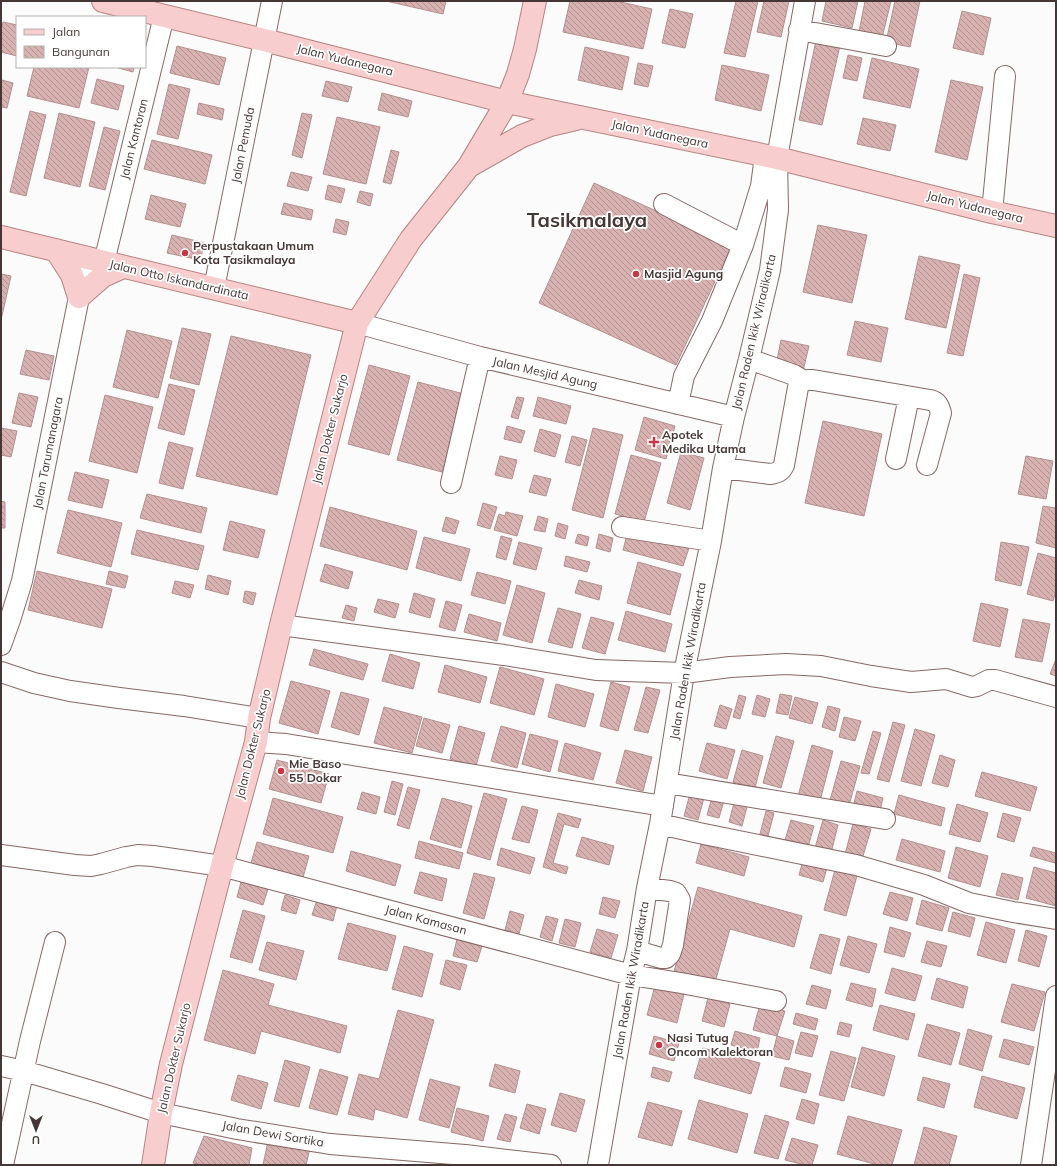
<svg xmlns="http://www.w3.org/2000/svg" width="1057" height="1166" font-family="Mulish,sans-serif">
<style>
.building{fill:url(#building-back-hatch);stroke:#b4908f}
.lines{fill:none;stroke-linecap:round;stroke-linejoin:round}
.minor-casing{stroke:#896766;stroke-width:22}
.major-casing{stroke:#b78382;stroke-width:24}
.minor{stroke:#fff;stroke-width:20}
.major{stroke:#f8cdcd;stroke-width:22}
.poi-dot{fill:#c73746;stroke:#fff;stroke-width:1.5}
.labels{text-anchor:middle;stroke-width:3.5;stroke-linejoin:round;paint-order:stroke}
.street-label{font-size:12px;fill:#463736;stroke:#fff}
.poi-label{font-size:12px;font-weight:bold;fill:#463736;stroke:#fff;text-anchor:start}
.town-label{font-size:20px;font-weight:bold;fill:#463736;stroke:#fff}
</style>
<defs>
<pattern id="building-back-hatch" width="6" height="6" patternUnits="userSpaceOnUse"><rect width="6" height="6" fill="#d8b2b1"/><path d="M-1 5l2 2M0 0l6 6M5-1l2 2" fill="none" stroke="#b19291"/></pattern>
</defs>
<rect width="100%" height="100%" fill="#fbfbfb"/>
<path class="building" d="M386,1H446L443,14Z
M570,1H616L652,9L643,49L563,32Z
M736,1H758L745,57L724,53Z
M764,1H789L781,37L757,32Z
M826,1H858L852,28L822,21Z
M865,1H891L881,42L858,37Z
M895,1H920L910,47L886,42Z
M670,9L693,14L685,48L662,43Z
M962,11L991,18L983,55L953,48Z
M3,22L17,25V56L1,52V30Z
M817,36L841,41L822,125L799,120Z
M177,46L226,58L219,85L170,73Z
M585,47L629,57L622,90L578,80Z
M848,55L862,58L857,81L843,78Z
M872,58L919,69L910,108L863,98Z
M638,63L653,66L648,87L634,84Z
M722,65L769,75L761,111L715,100Z
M34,67H89L79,108L27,96Z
M115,67H134L133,72Z
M97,79L124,86L118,110L91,103Z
M2,80L13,83L7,108L1,107V86Z
M951,80L983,87L967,160L935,152Z
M326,81L352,87L348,102L322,96Z
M169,84L190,89L178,139L157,134Z
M382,93L412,101L408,117L378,110Z
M199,103L224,109L222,120L197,114Z
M30,111L46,115L26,196L10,192Z
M59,113L95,122L80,187L44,178Z
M302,113L312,115L302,158L292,155Z
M337,117L380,127L366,184L323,174Z
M863,118L896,125L890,151L857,144Z
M104,127L120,131L105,190L89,186Z
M152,140L212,155L205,184L144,169Z
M391,150L399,152L391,184L383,182Z
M291,172L312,177L308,191L287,186Z
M594,183L732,245L676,365L539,303Z
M328,185L345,189L341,203L325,199Z
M360,191L373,194L370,206L357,202Z
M151,195L186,204L180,227L145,219Z
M284,203L313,210L311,220L281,214Z
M336,219L349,222L346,235L333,232Z
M818,225L867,235L852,303L803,292Z
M172,235L205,243L200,260L167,253Z
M919,256L960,265L946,328L905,319Z
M1,274L11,276L1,320Z
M964,274L980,278L963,356L947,353Z
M855,321L888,328L881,362L847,355Z
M182,328L211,334L199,385L170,378Z
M127,330L172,341L158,398L113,387Z
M231,336L311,355L277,495L196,476Z
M781,340L809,346L803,371L776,365Z
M26,350L54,356L49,380L20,374Z
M369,365L410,376L389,455L348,444Z
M418,382L464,394L442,472L397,460Z
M169,384L195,390L184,435L158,428Z
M19,393L38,397L31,427L12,423Z
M105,395L153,407L137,473L89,461Z
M517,397L524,398L518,419L511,417Z
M538,397L571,406L566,424L533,416Z
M644,417L675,426L666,459L635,450Z
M823,421L882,434L864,516L805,503Z
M507,426L525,431L521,443L504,439Z
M1,428L17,431L11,457L1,455Z
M593,428L623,435L603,518L572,510Z
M540,429L561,435L555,457L534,451Z
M572,436L587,440L580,466L565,462Z
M169,442L193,448L183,489L159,483Z
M681,452L704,458L690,510L667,503Z
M631,455L661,463L644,522L615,514Z
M500,456L517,460L512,479L495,475Z
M1026,456L1053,461L1046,499L1018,494Z
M75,472L109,480L102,508L68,500Z
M534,475L551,479L546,496L529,492Z
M147,494L207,508L201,533L140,518Z
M1,501L5,502V528H1Z
M483,503L497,507L490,529L477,525Z
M1043,506L1056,508V548L1036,543Z
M330,507L417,531L407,570L320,546Z
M68,510L122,523L111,567L57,553Z
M506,512L523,516L517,536L494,530L499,514L505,516Z
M538,516L548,519L545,532L534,530Z
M446,517L459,521L455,534L442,531Z
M230,521L265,530L258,558L223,550Z
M558,523L568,526L565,539L555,536Z
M137,530L204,546L198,570L131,554Z
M628,531L689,548L683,566L623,550Z
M578,534L589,537L587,546L575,543Z
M599,534L613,538L610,552L596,548Z
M501,536L512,539L506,560L496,557Z
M424,537L470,549L461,581L416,568Z
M519,542L542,548L536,570L513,564Z
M1001,542L1029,547L1021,586L995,580Z
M1038,553L1056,558V591L1053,601L1027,594Z
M566,556L590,562L587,572L564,566Z
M638,562L681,574L670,615L627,603Z
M325,564L353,572L348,589L320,581Z
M37,571L112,589L102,628L28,610Z
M109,571L128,576L125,588L106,584Z
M477,572L511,581L505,604L471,595Z
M208,575L231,581L228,595L205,589Z
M579,580L602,586L599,600L575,593Z
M175,581L194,585L190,598L172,593Z
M517,585L545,593L532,643L503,635Z
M245,591L256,593L253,605L243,602Z
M414,593L435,599L430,618L409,612Z
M378,599L399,604L395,618L374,612Z
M446,601L462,605L455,631L439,627Z
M981,603L1008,609L1000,647L973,641Z
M346,605L357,608L354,621L342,618Z
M558,608L581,614L572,648L548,642Z
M626,611L672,624L665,652L618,640Z
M469,614L501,623L497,641L464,632Z
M591,617L614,623L605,654L582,648Z
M1023,619L1050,624L1042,662L1015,657Z
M314,649L368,664L363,680L309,665Z
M390,654L420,663L413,689L382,681Z
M1056,659V676L1050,674Z
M445,665L487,677L480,703L438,692Z
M500,667L544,679L534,715L490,703Z
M291,681L330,691L318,734L279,723Z
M611,682L630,687L618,731L600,726Z
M556,684L594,694L585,727L548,717Z
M646,687L660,690L648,733L634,730Z
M341,692L369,699L359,735L331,727Z
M780,694L792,696L788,715L776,713Z
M739,695L746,697L740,719L733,717Z
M757,695L770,699L765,717L752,714Z
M795,697L818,703L812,724L789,718Z
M720,705L732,709L726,729L714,726Z
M828,706L840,709L835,731L822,727Z
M384,707L422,717L412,753L374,743Z
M844,717L861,721L855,741L839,737Z
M424,718L450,725L442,753L416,746Z
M893,722L905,725L889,782L877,779Z
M459,726L485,733L476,766L450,759Z
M501,726L526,733L517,768L491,761Z
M915,729L935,735L921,786L901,781Z
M873,731L881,733L869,774L861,773Z
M530,734L558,741L550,772L522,764Z
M776,736L794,741L781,788L763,783Z
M565,743L601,753L593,780L558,771Z
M707,743L735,750L727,779L699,771Z
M812,745L833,751L820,801L798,796Z
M625,750L652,757L643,791L616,783Z
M742,750L763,756L755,788L733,782Z
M940,755L955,760L948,787L932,783Z
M277,760L329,774L321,803L269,789Z
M841,761L860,766L848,809L829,804Z
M982,772L1037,787L1030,811L975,796Z
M392,781L403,784L395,815L384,812Z
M408,787L420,790L409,829L397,825Z
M691,790L705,794L698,820L684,816Z
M857,791L883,798L880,811L854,803Z
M362,792L380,797L376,814L357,809Z
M484,793L507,799L490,860L467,853Z
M713,794L725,797L719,818L707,815Z
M899,795L945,808L941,826L894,814Z
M273,798L343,817L333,853L263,834Z
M442,798L472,806L461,848L430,839Z
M735,799L748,803L742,826L729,822Z
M957,804L988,813L980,842L949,834Z
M522,806L538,810L529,843L512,839Z
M766,811L774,813L768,836L760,834Z
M558,813L581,819L578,828L564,824L553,863L568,867L566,874L543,867Z
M1003,813L1021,818L1014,842L997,837Z
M791,820L814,826L808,847L785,840Z
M823,820L838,825L831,853L815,848Z
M853,824L871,829L861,863L844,858Z
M582,837L614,846L609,865L576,856Z
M902,839L945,851L940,872L896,860Z
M419,841L463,853L459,869L415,858Z
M257,842L309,856L302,881L250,867Z
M701,844L749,857L744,876L696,863Z
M956,847L988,856L980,887L948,878Z
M1033,847L1056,853L1055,863L1030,856Z
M501,848L535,858L530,874L497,865Z
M351,851L401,865L395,886L346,871Z
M804,857L828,864L823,882L799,875Z
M836,866L858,872L846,916L824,910Z
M1034,867L1056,873V906L1026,898Z
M420,872L447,879L442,901L414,893Z
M474,873L495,878L484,919L463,913Z
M1002,873L1023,878L1018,900L996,895Z
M241,882L268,889L263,905L237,897Z
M698,887L802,916L794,947L730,929L714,986L673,975Z
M890,892L913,898L907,921L883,914Z
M285,895L300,900L296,914L281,910Z
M603,897L620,901L615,918L599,914Z
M317,900L337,905L333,921L312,915Z
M922,900L949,908L942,931L916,924Z
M243,910L265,916L252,963L230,957Z
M510,911L524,915L519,934L505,930Z
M953,912L975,918L970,937L948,931Z
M546,916L558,919L552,941L540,937Z
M565,919L581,923L575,947L559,943Z
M986,922L1015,930L1006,963L977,955Z
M348,923L396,936L387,971L338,959Z
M890,927L911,933L904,957L884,952Z
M597,929L618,935L611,958L590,952Z
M1026,930L1047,936L1039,967L1018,961Z
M820,934L840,939L831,974L810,968Z
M848,936L877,944L869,973L840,965Z
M457,939L482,946L477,962L453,956Z
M927,941L947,946L941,967L921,962Z
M267,942L304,951L296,980L259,970Z
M404,946L433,954L422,997L392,989Z
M446,960L467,965L460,990L440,984Z
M892,968L922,976L915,1001L885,993Z
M223,970L274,984L268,1005L347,1026L340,1053L261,1031L255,1054L204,1040Z
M937,978L968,987L963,1008L931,999Z
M851,983L876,989L872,1007L846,1000Z
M1012,984L1045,992L1034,1031L1001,1022Z
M812,985L831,990L826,1009L806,1004Z
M655,986L684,994L677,1023L647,1015Z
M708,998L730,1004L724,1027L702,1021Z
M760,1004L785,1011L777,1036L753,1030Z
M880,1005L915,1014L908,1040L873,1030Z
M398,1010L434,1020L407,1118L375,1109L373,1120L348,1114L359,1074L379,1079Z
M796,1013L818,1019L815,1030L793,1024Z
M840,1022L852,1025L849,1037L837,1034Z
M927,1024L960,1033L951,1065L918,1056Z
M968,1029L992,1036L982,1071L959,1064Z
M735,1031L760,1038L757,1052L731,1045Z
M801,1032L818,1036L812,1057L795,1053Z
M654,1036L679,1043L674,1061L649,1054Z
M777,1036L794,1041L789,1060L772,1056Z
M1004,1039L1034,1047L1029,1065L999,1057Z
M862,1047L895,1056L884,1096L851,1087Z
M703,1048L760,1063L751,1094L694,1078Z
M831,1051L856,1058L844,1101L819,1095Z
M285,1060L310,1067L299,1107L274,1101Z
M495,1064L520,1071L515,1093L489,1086Z
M653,1067L672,1072L669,1082L651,1077Z
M785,1067L811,1074L806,1093L780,1086Z
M320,1069L348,1077L337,1115L309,1108Z
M238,1075L268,1083L261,1109L231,1100Z
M982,1076L1025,1088L1017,1119L974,1107Z
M923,1077L950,1084L944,1108L917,1100Z
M430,1079L460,1087L449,1128L419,1120Z
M560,1093L585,1100L576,1132L551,1125Z
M802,1099L819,1104L814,1124L796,1119Z
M699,1100L748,1114L737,1153L688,1139Z
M648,1102L682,1111L672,1146L638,1137Z
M527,1104L546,1109L539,1134L520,1128Z
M457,1108L489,1116L483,1141L451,1132Z
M505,1114L517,1117L510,1142L497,1139Z
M765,1115L789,1122L778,1159L754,1153Z
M848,1116L902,1130L892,1165H878L837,1154Z
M924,1127L957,1136L949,1165H914Z
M204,1136L252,1148L249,1165H202L193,1163Z
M792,1138L818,1145L812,1165H805L785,1160Z
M268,1141L310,1148L306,1165H263Z"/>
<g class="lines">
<g class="minor-casing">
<path id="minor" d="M799,30L886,46
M664,204L743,245L712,321L684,376L678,404
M992,212L1005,76
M743,245L761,186L765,156
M104,262L164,16
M214,288L272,1
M357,323L480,357L734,417
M799,382L808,380H813L930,400C938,402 939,406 941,413L927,465
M896,459L909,397
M723,468L770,474C777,473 781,472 784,465L799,382V378L794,375L749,359
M451,483L480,357
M622,527L711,541
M281,625L504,655L596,670L684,673L730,667L786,664L821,666L871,676L911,682L946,679L972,687L977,686L989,680H995L1056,697
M1,645L10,620L22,581L79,297L91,259
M1,672L34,683L70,691L119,698L184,706L259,718
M256,742L286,744L663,806
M667,783L885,819
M660,824L699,833L856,865L924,885L969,903L1013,912L1056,919
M1,855L75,865L91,866L101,864L126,857L138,855L153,856L222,866L631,975L681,983L776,1001
M637,951L661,958H666L670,954L673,945L680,900L676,893L670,891L647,888
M1,1066L24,1071L102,1094L161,1113L237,1129L330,1144L465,1155L551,1165
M3,1165L30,1041L55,942
M598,1165L631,975L637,951L647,888L660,824L684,673L711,541L723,468L734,417L749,359L770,270L778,210L777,158L805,1
M1031,1165L1056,996"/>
</g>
<g class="major-casing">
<path id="major" d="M103,1L264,40L507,102L777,158L992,212L1056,226
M471,165L522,136L550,125L576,119
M1,237L357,323
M56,250L72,275L79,297L103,276L123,267
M153,1165L161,1113L171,1064L222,866L256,742L259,718L281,625L357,323L411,239L469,166L507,102L518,74L525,49L535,1"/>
</g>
<use href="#minor" class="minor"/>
<use href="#major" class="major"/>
</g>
<g class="poi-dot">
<circle cx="185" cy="253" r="4"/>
<circle cx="636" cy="274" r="4"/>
<path d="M652 436h4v4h4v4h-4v4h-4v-4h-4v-4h4z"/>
<circle cx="281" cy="771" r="4"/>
<circle cx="659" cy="1045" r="4"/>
</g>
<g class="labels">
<g class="street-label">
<text transform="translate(345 60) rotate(14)" y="4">Jalan Yudanegara</text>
<text transform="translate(660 134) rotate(12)" y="4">Jalan Yudanegara</text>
<text transform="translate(134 139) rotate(-76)" y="4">Jalan Kantoran</text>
<text transform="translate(243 145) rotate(-79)" y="4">Jalan Pemuda</text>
<text transform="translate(975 207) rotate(14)" y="4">Jalan Yudanegara</text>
<text transform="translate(179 280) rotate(13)" y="4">Jalan Otto Iskandardinata</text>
<text transform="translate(754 332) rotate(-77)" y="4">Jalan Raden Ikik Wiradikarta</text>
<text transform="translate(545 373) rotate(13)" y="4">Jalan Mesjid Agung</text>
<text transform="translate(330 429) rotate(-76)" y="4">Jalan Dokter Sukarjo</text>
<text transform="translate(48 453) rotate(-79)" y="4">Jalan Tarumanagara</text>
<text transform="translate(688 661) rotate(-80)" y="4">Jalan Raden Ikik Wiradikarta</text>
<text transform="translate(253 744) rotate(-76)" y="4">Jalan Dokter Sukarjo</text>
<text transform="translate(426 920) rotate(15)" y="4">Jalan Kamasan</text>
<text transform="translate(631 980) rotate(-80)" y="4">Jalan Raden Ikik Wiradikarta</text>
<text transform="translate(174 1058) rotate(-77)" y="4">Jalan Dokter Sukarjo</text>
<text transform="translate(273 1134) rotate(10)" y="4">Jalan Dewi Sartika</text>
</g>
<g class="poi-label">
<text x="193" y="250">Perpustakaan Umum<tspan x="193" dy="14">Kota Tasikmalaya</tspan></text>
<text x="644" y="278">Masjid Agung</text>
<text x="662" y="439">Apotek<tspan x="662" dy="14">Medika Utama</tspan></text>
<text x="289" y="768">Mie Baso<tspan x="289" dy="14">55 Dokar</tspan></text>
<text x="667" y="1042">Nasi Tutug<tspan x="667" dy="14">Oncom Kalektoran</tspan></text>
</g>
<g class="town-label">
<text x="587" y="227">Tasikmalaya</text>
</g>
</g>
<rect width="1057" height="1166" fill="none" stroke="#463736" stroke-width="4"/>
<rect x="16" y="16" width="130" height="52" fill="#ffffff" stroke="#b5afaf"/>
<rect x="24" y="29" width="20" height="6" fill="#f8cdcd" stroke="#b5afaf"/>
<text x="52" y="36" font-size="12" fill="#463736">Jalan</text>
<rect x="24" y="46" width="20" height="12" fill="url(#building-back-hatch)" stroke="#b5afaf"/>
<text x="52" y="56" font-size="12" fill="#463736">Bangunan</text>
<g transform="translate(36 1130) rotate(180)" stroke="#ffffff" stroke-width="3" paint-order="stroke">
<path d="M0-3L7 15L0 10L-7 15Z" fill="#463736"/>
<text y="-6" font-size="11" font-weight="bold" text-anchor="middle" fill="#463736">U</text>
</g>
</svg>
